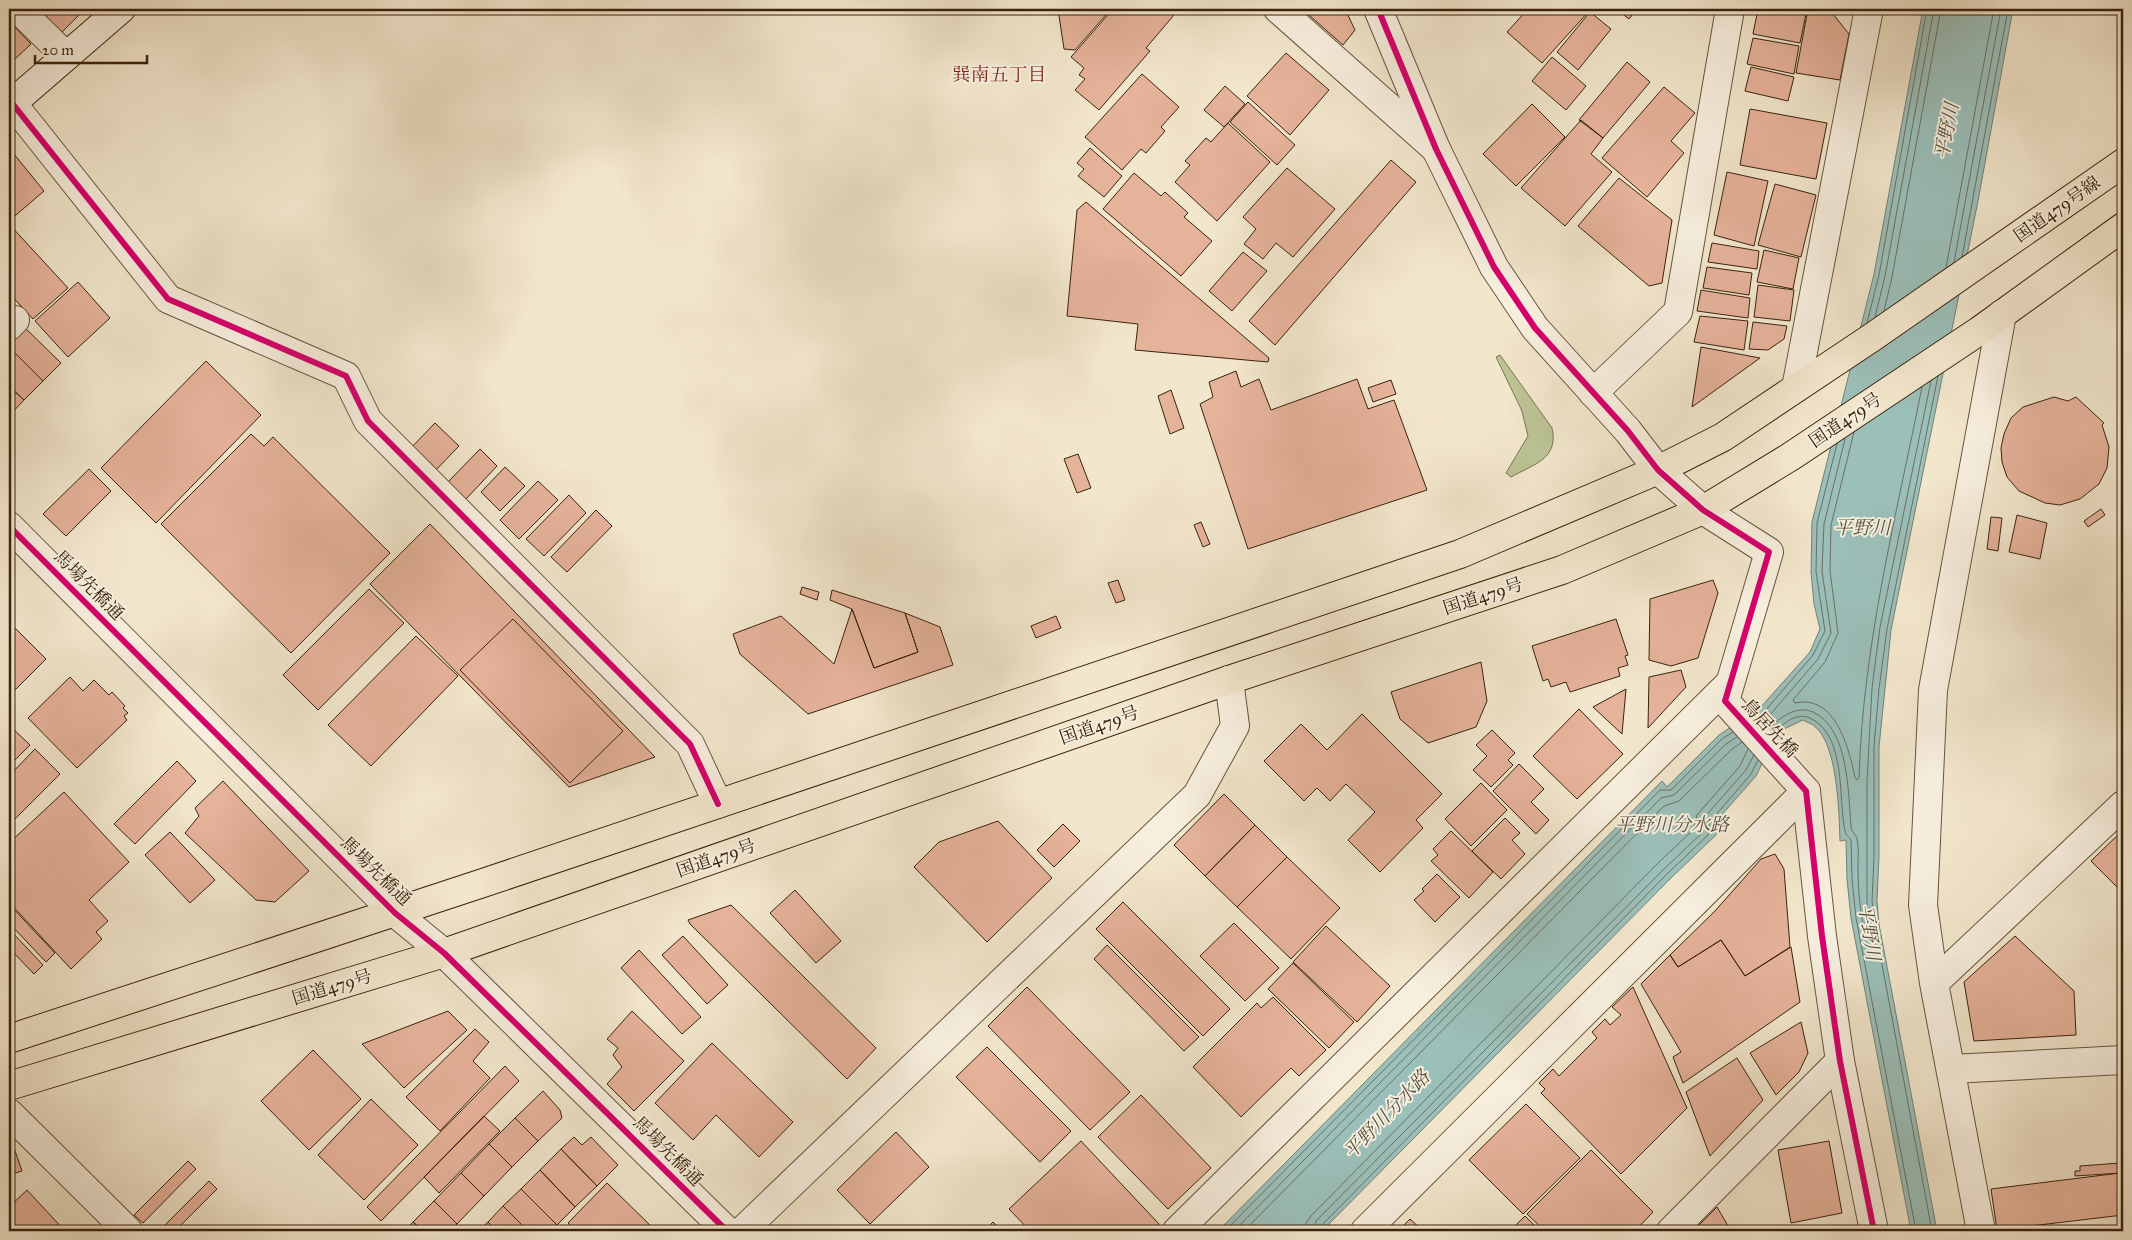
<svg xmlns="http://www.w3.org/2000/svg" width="2132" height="1240" font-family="'IM FELL Great Primer','Noto Serif JP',serif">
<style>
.green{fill:#bcc496;stroke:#7b7451}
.water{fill:#9bbfb9;stroke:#748174}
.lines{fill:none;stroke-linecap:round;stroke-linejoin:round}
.shore{stroke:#6a7162;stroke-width:1}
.building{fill:#e5b29a;stroke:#3a230c}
.minor-casing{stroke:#68543c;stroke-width:30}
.tertiary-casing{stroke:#68543c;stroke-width:30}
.secondary-casing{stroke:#3a230c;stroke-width:30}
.trunk-casing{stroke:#3a230c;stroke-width:30}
.minor{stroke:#f7efde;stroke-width:28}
.tertiary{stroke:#f7efde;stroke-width:28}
.secondary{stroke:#f7efde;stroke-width:28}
.trunk{stroke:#f2e6cc;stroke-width:28}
.cycleway-casing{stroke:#f7efde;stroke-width:9}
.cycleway{stroke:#d6006c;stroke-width:6}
.labels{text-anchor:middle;stroke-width:4;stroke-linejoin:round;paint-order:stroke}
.street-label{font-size:18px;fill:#3a230c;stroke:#f7efde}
.neighbourhood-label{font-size:19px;fill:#7a1f14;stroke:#f7efde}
.water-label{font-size:19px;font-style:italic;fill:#575240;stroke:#f7efde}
</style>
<rect width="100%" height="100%" fill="#f2e6cc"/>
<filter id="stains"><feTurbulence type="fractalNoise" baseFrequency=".004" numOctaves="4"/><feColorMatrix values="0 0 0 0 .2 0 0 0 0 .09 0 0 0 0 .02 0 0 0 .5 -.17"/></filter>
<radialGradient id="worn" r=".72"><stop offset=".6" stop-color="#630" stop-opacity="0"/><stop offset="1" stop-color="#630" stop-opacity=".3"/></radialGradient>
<path class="green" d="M1500,355L1552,428C1559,459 1534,464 1511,477L1506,473L1528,436L1522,411L1496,357Z"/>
<path class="water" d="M1923,9H2013L1978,201L1891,630L1879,747V856L1877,901L1879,924L1937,1231H1911L1851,918L1847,879L1846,840L1840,841C1839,813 1838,742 1813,725C1810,723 1806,722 1803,720L1784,729L1773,741L1756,776L1712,826L1718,833L1671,878L1322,1231H1218L1662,781L1667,787L1719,735L1760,708L1810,652L1820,629L1814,604L1811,572L1812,522L1874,274Z"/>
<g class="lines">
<path class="shore" d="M1962,257L2008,9
M1954,262L2001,9
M1946,268L1994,9
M1884,311L1892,277L1941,9
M1875,317L1885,276L1934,9
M1867,323L1879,275L1927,9
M1854,432L1831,525L1830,571L1838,633L1825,662L1793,700L1795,703C1836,694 1849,749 1855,778L1857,780L1859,777C1863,645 1896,517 1922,387
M1758,716L1764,712L1813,655L1825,631L1816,572L1817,523L1837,444
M1763,720L1769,716L1818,659L1831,633L1822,571L1824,524L1845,439
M1770,728C1780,717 1797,705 1813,712C1849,729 1848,792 1851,826C1851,832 1856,834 1857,839C1859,848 1858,857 1858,866C1858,884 1859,905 1863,923H1867V781L1872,688L1880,627L1931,381
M1774,733C1783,723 1797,712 1810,718C1847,735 1838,800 1845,831C1846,836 1849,836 1851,840L1852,879L1856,918L1916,1231
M1225,1231L1660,790H1671L1722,739L1733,732
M1234,1231L1661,798L1674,795L1726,744L1737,737
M1244,1231L1664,806L1679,801L1731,750L1742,742
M1305,1231L1306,1223L1311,1216L1657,864L1693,830L1697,815L1740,766L1748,749
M1313,1231L1316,1221L1663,870L1702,833L1703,819L1746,770L1754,755
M1319,1231L1321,1226L1667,874L1709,834V823L1751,774L1758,760
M1932,1231L1877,938L1872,901L1874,856V746L1879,689L1887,629L1938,376"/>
</g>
<path class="building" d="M38,9H85L61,33Z
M1058,9H1111L1075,50L1064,49Z
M1113,9H1179L1146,48L1150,51L1099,110L1075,90L1085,79L1079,75L1084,68L1071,57Z
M1302,9H1345L1355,30L1343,45Z
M1528,9H1591L1542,63L1507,32Z
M1616,9H1637L1629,19Z
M1758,9H1807L1800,43L1753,34Z
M1808,9H1829L1849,34L1840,80L1796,73Z
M1590,12L1611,29L1578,70L1557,52Z
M9,21L31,44L13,61L9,57Z
M1753,38L1799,46L1794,74L1747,64Z
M1286,53L1329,90L1290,135L1247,96Z
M1552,57L1586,86L1566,110L1532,81Z
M1627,62L1650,82L1603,138L1579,120Z
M1751,67L1794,77L1788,101L1745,91Z
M1142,74L1179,107L1161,127L1165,131L1146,153L1141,149L1122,170L1085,137Z
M1225,86L1245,104L1224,127L1204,110Z
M1664,87L1695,113L1671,141L1684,153L1647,197L1602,158Z
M1248,102L1295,145L1277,165L1230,122Z
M1532,104L1565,137L1516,186L1483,154Z
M1750,109L1827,123L1816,179L1740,165Z
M1581,120L1603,138L1591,154L1612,172L1565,226L1521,188Z
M1228,123L1270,162L1217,221L1175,182L1190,165L1185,161L1206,138L1211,142Z
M9,148L44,191L9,221Z
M1090,148L1122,176L1104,197L1078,176L1084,169L1077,163Z
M1391,160L1416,182L1275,345L1249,321Z
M1287,168L1335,209L1293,257L1276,243L1263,259L1244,244L1256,229L1243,217Z
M1727,172L1768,181L1754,246L1714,235Z
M1134,173L1161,196L1165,192L1188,213L1184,217L1212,241L1181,276L1103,209Z
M1619,178L1672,220L1662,283L1649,286L1578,226Z
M1775,184L1816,195L1801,257L1758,245Z
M1086,202L1269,358L1268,362L1135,350L1138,324L1067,316L1077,210Z
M9,224L68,288L33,319L9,293Z
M1712,243L1759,251L1757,269L1708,262Z
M1764,250L1799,258L1793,289L1757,282Z
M1243,252L1267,271L1232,311L1209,291Z
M1707,267L1752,273L1749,295L1703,288Z
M78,282L110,318L68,357L35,321Z
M1758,285L1794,290L1790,321L1754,317Z
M1701,290L1750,298L1748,318L1697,311Z
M1700,316L1748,321L1744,350L1694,342Z
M1753,322L1787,326L1784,339L1768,350L1749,349Z
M20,323L61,363L43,381L9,347V334Z
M9,347L43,381L24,400L9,386Z
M1701,347L1760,358L1692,407Z
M206,361L261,415L156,523L101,468Z
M1236,371L1241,387L1259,379L1271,410L1357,379L1368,409L1394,400L1427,490L1248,549L1200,404L1213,397L1209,382Z
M1391,380L1396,394L1373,402L1368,388Z
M9,386L24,400L9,416Z
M1171,390L1184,428L1170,434L1158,396Z
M2054,397L2068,401L2076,397L2104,423L2102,425L2109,447L2107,468L2099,484L2080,499L2060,505L2045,503L2019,491L2007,477L2002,462L2001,448L2004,434L2011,418L2023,407Z
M435,423L459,446L433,473L409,450Z
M251,434L264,446L273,437L390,553L291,653L161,524Z
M480,449L497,466L466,499L448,482Z
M1078,454L1091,488L1077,493L1064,459Z
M505,467L525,486L500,511L481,492Z
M89,469L111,491L66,536L43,514Z
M538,481L558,500L519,539L500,520Z
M569,495L586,513L544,556L526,539Z
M2101,509L2105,515L2088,527L2084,521Z
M596,510L612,526L567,572L551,557Z
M2017,515L2047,523L2040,559L2009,552Z
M1991,517L2002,518L1998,551L1987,549Z
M1201,522L1210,544L1203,547L1194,525Z
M430,524L655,757L569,787L370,584Z
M1118,580L1125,600L1116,603L1108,583Z
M1713,580L1718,593L1698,658L1671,666L1649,660L1650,599Z
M802,587L819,592L817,600L800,594Z
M369,589L404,623L318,710L283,675Z
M832,590L905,613L918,652L874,668L852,609L830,600Z
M852,609L874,668L918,652L905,613L940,627L953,665L808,714L740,654L733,634L781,616L834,664Z
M1056,616L1061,628L1036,638L1031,626Z
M513,619L623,731L570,783L460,670Z
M1616,619L1628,655L1625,656L1628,665L1618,668L1620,676L1570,692L1566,682L1551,687L1548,679L1543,681L1532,646Z
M9,622L46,659L9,696Z
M416,636L458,676L371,766L328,725Z
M1481,662L1487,701L1476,727L1428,743L1400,719L1391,692Z
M1681,670L1686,687L1648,728L1649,677Z
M70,677L83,691L94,680L109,695L112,692L125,706L123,708L128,713L124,716L127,720L77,768L28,718Z
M1626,689L1622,734L1593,707Z
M1579,709L1623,754L1577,799L1533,756Z
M1362,714L1442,794L1416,820L1423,828L1380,872L1348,840L1375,812L1346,784L1330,801L1317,788L1304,801L1264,761L1301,724L1327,750Z
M9,725L30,745L9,766Z
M1492,730L1515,753L1508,760L1513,765L1491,787L1473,770L1487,756L1476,745Z
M35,749L60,774L9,825V776Z
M177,761L196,781L135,844L114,824Z
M1519,764L1544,789L1531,802L1549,820L1536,834L1493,791Z
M223,781L309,871L275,902L256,900L185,833L199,816L195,808Z
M1481,783L1507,810L1471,846L1445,819Z
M64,792L129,862L89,900L108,921L96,932L102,939L71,969L9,902V843Z
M1224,794L1255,825L1205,876L1174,845Z
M1505,818L1520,833L1512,840L1525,854L1501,879L1472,851Z
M998,821L1052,878L987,942L914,867L939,842Z
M1063,824L1080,841L1054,867L1037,850Z
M1255,825L1287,857L1237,907L1205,876Z
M2123,830V893L2091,861Z
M1451,831L1493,872L1469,898L1431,861L1438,855L1433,849Z
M170,832L215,880L190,903L145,855Z
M1775,854L1784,869L1790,947L1745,976L1721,940L1678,967L1670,955L1715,911L1761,859Z
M1287,857L1340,908L1291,959L1237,907Z
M1437,874L1460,897L1435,922L1414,900L1424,891L1422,889Z
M795,890L841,941L816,963L770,913Z
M1123,902L1230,1009L1203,1036L1096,929Z
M9,904L55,953L46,962L9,923Z
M731,905L876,1048L847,1079L690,924L688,920Z
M1234,923L1279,968L1245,1001L1200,956Z
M1326,926L1390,986L1357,1022L1293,962Z
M9,929L43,965L34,974L9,948Z
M683,936L728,985L707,1004L662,955Z
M2015,936L2074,991L2076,1035L1974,1041L1964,982Z
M1721,940L1745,976L1791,947L1800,1002L1683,1083L1673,1057L1681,1052L1641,984L1670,955L1678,967Z
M1107,945L1199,1037L1184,1051L1094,959Z
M639,950L701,1017L682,1034L621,968Z
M1293,963L1354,1022L1329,1048L1268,989Z
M1027,987L1130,1092L1090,1130L988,1026Z
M1633,987L1687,1108L1621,1174L1541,1093L1545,1089L1539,1083L1553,1069L1559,1076L1597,1038L1592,1032L1605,1019L1610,1025L1621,1015L1612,1007Z
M1273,997L1326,1050L1299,1076L1291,1068L1241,1117L1193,1067L1257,1003L1261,1008Z
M448,1011L467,1030L404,1088L362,1044Z
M632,1011L684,1061L634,1111L607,1084L622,1067L613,1055L618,1048L607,1039Z
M1801,1022L1808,1053L1799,1072L1776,1095L1750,1053Z
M475,1029L489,1042L473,1061L490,1078L440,1131L406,1097Z
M712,1043L793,1122L759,1157L716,1115L693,1140L655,1103Z
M987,1047L1071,1131L1040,1162L956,1077Z
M313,1050L361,1099L309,1150L261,1101Z
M1737,1058L1763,1100L1710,1156L1686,1092Z
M505,1066L519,1081L381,1221L367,1207Z
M543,1091L560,1110L562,1118L538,1141L515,1118Z
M1141,1095L1211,1168L1168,1209L1098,1137Z
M371,1099L418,1145L364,1200L318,1155Z
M1526,1104L1580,1158L1523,1214L1469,1160Z
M484,1116L500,1131L439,1193L424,1177Z
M515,1118L538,1141L512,1167L489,1144Z
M896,1132L929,1167L870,1224L837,1190Z
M574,1137L582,1145L591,1137L618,1165L597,1186L561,1149Z
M1081,1141L1159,1224L1151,1231H1030L1009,1209Z
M1829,1141L1842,1213L1791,1223L1778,1150Z
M489,1144L512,1167L484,1196L461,1173Z
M14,1148L22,1171L9,1175V1149Z
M561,1149L597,1186L575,1207L540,1170Z
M1591,1150L1653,1212L1635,1231H1545L1527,1214Z
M188,1161L196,1169L143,1223L134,1215Z
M2120,1163L2121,1173L2075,1176V1171H2080V1166Z
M540,1170L575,1207L557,1225L521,1189Z
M461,1173L484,1196L457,1224L434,1201Z
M2120,1173L2123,1215L1997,1230L1991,1189Z
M209,1181L217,1189L175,1231H159Z
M607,1183L656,1231H577L568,1223Z
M521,1189L557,1225L551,1231H528L503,1206Z
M27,1190L65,1231H9V1207Z
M434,1201L457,1224L451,1230L453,1231H423L413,1222Z
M503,1206L528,1231H497L488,1222Z
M1717,1207L1731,1231H1693Z
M1525,1216L1540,1231H1510Z
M1410,1219L1423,1231H1398Z
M413,1222L423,1231H404Z
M488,1222L497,1231H478Z
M993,1222L1002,1231H984Z"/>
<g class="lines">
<g class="minor-casing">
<path id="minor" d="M18,9L66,56
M1278,9L1436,149
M12,103L168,299L346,376L368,421L690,744L718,804
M9,326L15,320
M1796,388L1869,9
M1593,393L1678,312L1730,9
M395,913L444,953L727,1231
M1934,983L2123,805
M1951,1069L2123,1060
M9,1113L128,1231
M742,1231L1197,795L1235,726L1229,680
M1177,1231L1729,684
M1365,1231L1806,791
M1671,1231L1840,1061
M1981,1231L1934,983L1923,905L1933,690L2002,314"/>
</g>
<g class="tertiary-casing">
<path id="tertiary" d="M1378,9L1436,149L1494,267L1535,328L1628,431L1658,470L1703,510L1769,552L1725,701L1806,791L1822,936L1840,1061L1874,1231
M9,526L395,913"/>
</g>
<g class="secondary-casing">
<path id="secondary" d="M9,106L121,9"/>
</g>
<g class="trunk-casing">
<path id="trunk" d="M9,1039L483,883L1460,554L1658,470L1723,437L1874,336L2123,163
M9,1086L444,953L1229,680L1562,570L1703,510L1790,457L1979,331L2123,227"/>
</g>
<use href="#minor" class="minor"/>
<use href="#tertiary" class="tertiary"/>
<use href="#secondary" class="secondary"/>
<use href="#trunk" class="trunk"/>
<g class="cycleway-casing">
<path id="cycleway" d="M1378,9L1436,149L1494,267L1535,328L1628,431L1658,470L1703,510L1769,552L1725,701L1806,791L1822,936L1840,1061L1874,1231
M12,103L168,299L346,376L368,421L690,744L718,804
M9,526L395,913L444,953L727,1231"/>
</g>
<use href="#cycleway" class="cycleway"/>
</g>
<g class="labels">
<g class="street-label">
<text transform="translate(2057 209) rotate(-35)" y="6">国道479号線</text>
<text transform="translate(1845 420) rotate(-34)" y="6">国道479号</text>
<text transform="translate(89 585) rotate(45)" y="6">馬場先橋通</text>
<text transform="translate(1483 596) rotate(-18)" y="6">国道479号</text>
<text transform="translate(1099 725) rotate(-19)" y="6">国道479号</text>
<text transform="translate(1770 728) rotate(47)" y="6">鳥居先橋</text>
<text transform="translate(716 858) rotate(-19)" y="6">国道479号</text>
<text transform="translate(376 871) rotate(44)" y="6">馬場先橋通</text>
<text transform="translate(332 987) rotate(-17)" y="6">国道479号</text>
<text transform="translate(668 1151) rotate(45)" y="6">馬場先橋通</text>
</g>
<g class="neighbourhood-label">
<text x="999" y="81">巽南五丁目</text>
</g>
<g class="water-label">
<text transform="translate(1946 131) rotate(-79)" y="7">平野川</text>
<text x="1862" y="534">平野川</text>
<text x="1672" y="831">平野川分水路</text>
<text transform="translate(1870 932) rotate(81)" y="7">平野川</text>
<text transform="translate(1386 1114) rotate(-46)" y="7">平野川分水路</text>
</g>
</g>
<rect width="2132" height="1240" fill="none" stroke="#f2e6cc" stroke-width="30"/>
<rect x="10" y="10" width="2112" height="1220" fill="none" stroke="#3a230c" stroke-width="2.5"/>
<rect x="15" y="15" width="2102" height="1210" fill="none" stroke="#3a230c"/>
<path d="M35 55v8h112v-8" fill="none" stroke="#3a230c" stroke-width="2.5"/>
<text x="42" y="55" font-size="15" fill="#3a230c" stroke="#f7efde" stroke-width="4" paint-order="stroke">20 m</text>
<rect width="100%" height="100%" filter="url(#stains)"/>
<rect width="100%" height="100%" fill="url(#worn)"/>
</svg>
